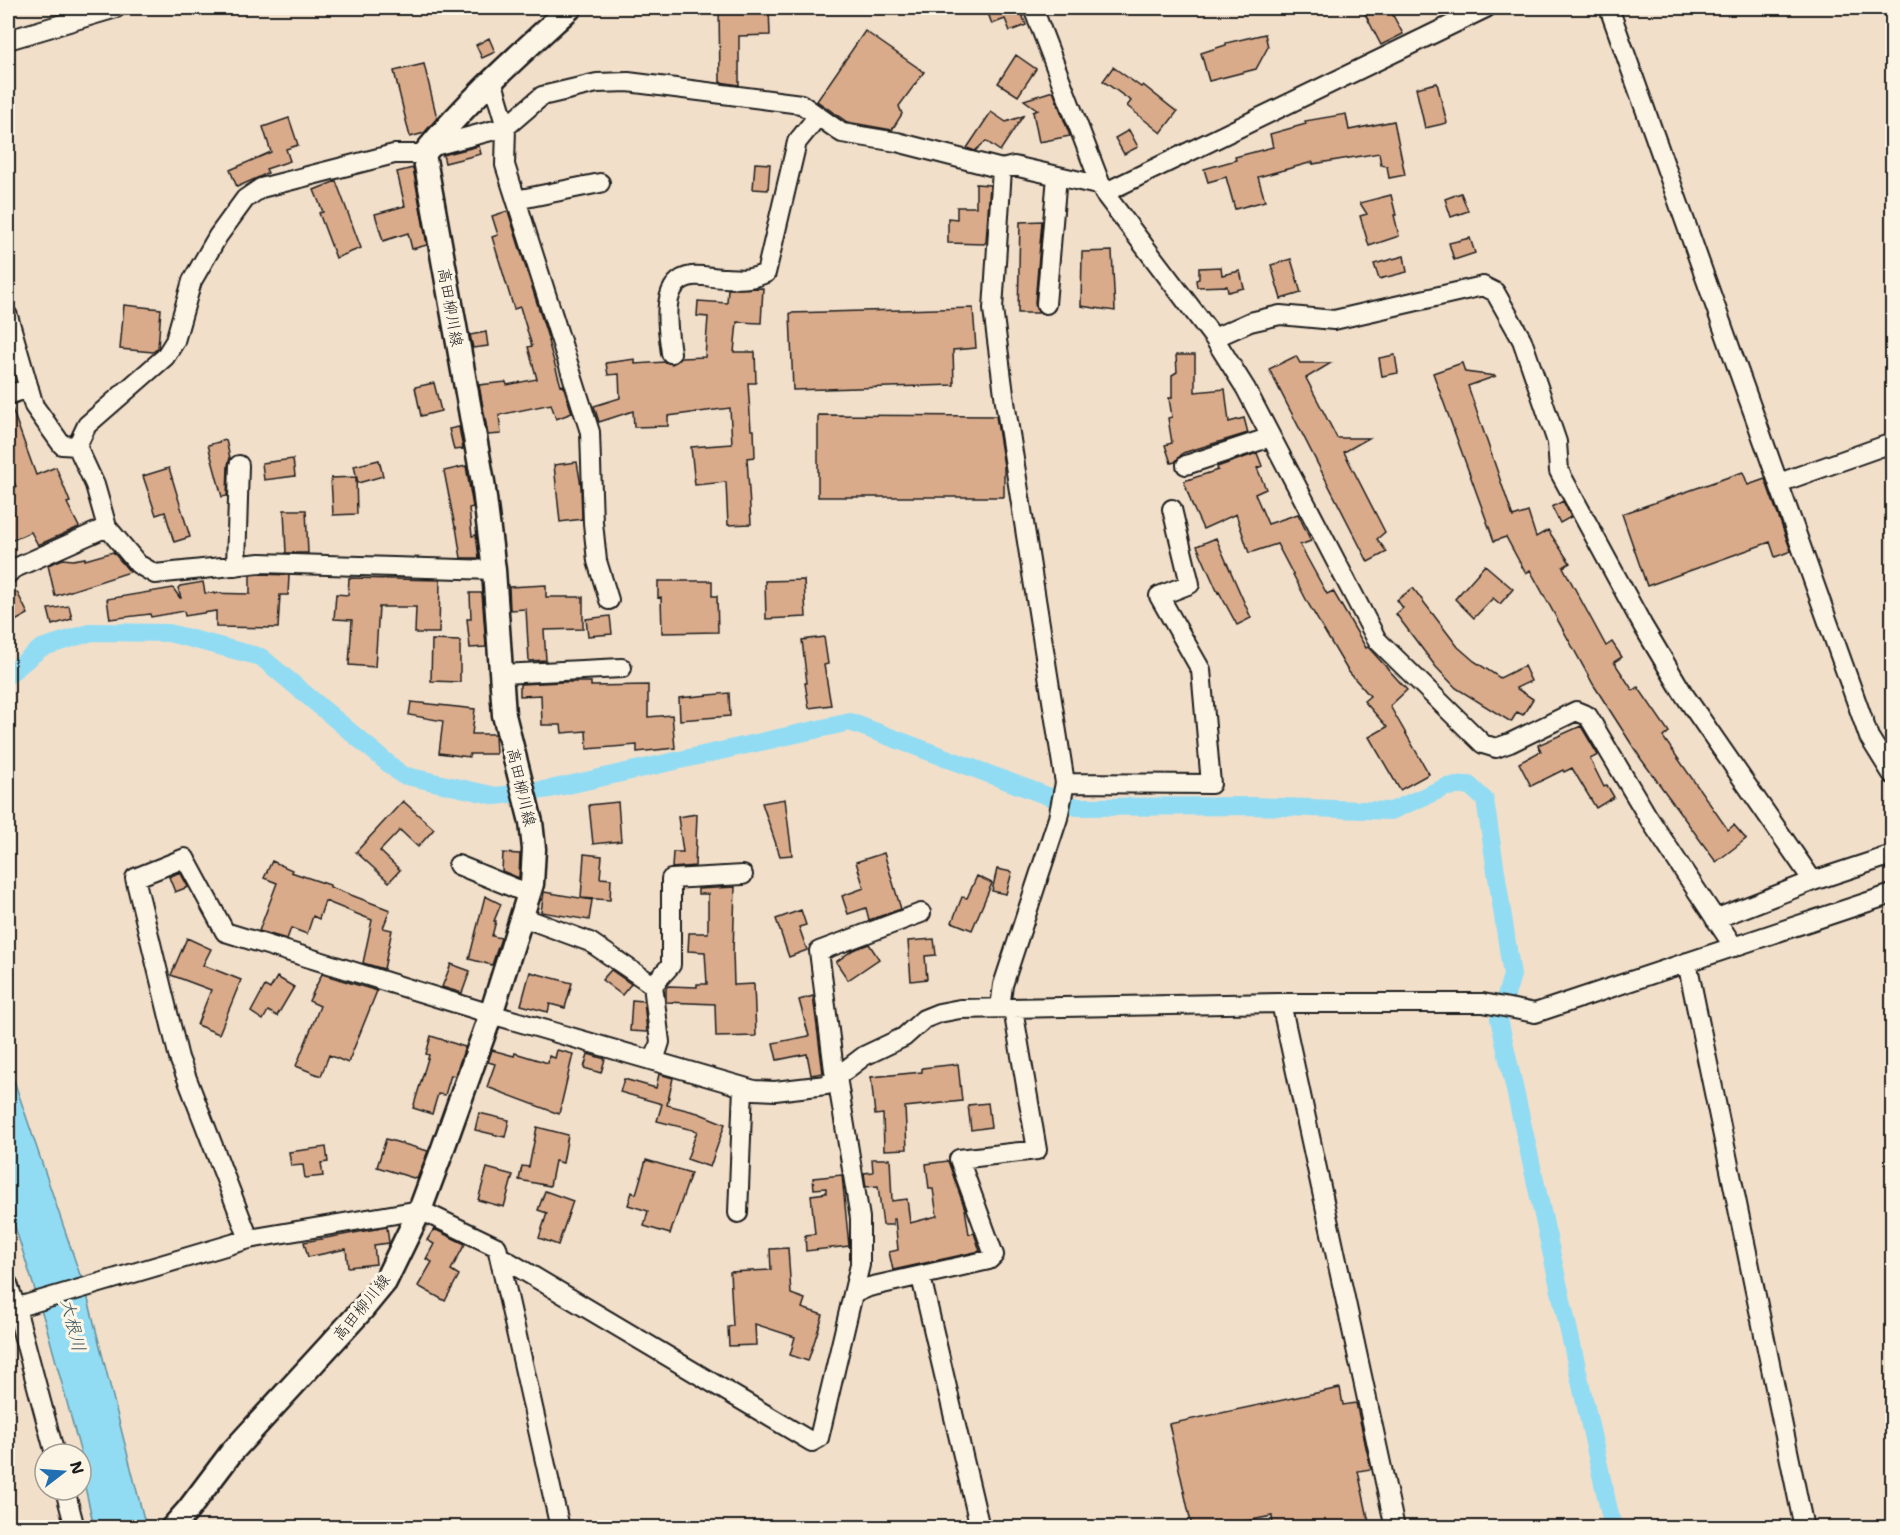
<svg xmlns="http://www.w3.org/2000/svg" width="1900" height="1535" font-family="'Shantell Sans','Klee One',sans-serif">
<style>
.water{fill:#92dcf3;stroke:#638f9d;stroke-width:1.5}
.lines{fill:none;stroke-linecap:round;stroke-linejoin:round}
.canal{stroke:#92dcf3;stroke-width:18}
.building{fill:#daab8b;stroke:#1c1c1c;stroke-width:1.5}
.minor-casing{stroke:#1c1c1c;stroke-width:22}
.major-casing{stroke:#1c1c1c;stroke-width:27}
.minor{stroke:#fcf5e5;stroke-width:18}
.major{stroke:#fcf5e5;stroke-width:22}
.labels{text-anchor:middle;stroke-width:6;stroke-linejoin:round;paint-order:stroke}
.street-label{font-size:16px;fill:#1c1c1c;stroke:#fcf5e5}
.water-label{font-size:18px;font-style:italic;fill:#3f565c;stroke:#fcf5e5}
</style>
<rect width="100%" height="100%" fill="#f2dfca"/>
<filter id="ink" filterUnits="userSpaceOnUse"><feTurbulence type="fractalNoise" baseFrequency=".0167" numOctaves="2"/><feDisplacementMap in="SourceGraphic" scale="12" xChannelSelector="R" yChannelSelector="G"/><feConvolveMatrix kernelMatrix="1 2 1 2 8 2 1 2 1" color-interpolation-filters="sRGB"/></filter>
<g filter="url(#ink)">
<path class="water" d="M8,1063L80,1275H82L83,1277L81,1279L87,1295L146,1527H94L81,1469V1454L46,1325L8,1205Z"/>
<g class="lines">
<path class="canal" d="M8,675L41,648L92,632L169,633L261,657L402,775L496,796L550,789L850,722L1077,807L1253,806L1391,811L1446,787L1469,785L1485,800L1512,975L1499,1019L1613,1528"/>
</g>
<path class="building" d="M719,8H769L770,35L739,36V85L720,82Z
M986,8H1022L1021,12L1026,25L1010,31L1005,19L992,24Z
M1362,8H1389L1403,34L1381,45Z
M865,31L924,72L899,106L902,114L892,130L847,122L817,101Z
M1265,34L1268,47L1256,69L1209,81L1201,53L1226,45V43Z
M489,38L495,52L482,58L476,45Z
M1016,55L1036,69L1018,96L998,83Z
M424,64L437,118L424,133L410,137L394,71Z
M1113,67L1141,87L1143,85L1177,112L1161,133L1127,106L1131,101L1103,81Z
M1437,83L1447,123L1425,128L1416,88Z
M1053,91L1070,136L1039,142L1033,112L1038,110L1024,100Z
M991,112L1006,122L1023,116L1000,151L986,141L975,151L967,148Z
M1346,114L1349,130L1394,121L1405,175L1389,178L1387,166L1381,165L1379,153L1313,164V162L1258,177L1265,201L1235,209L1226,177L1208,182L1204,169L1236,160L1235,157L1273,147L1270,134L1306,124L1305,121Z
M289,118L298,145L286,149L290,161L266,169L268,173L237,187L230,170L271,152L263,127Z
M1129,130L1138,147L1124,154L1115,138Z
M479,146L481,154L445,163L443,155Z
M755,163L770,164L768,190L753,189Z
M413,168L427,245L412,249L408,233L383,241L375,214L405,206L397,172Z
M336,181L361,248L336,258L319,213L323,212L314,190Z
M976,184L990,185L986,242L984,244L948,243V218L957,219V207H976Z
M1461,193L1468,211L1451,217L1445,199Z
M1391,195L1396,215H1394L1399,236L1369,246L1360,216L1367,214L1360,203Z
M508,211L549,341H548L561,386L563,385L572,413L556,419L551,404L499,415L501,434L488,435L479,385L506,382L507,385L537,379L528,347L532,346L520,307L514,309L492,237L498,235L492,216Z
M1042,221L1035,303L1036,309L1040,313H1018L1020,222Z
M1470,238L1475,253L1454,260L1449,243Z
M1112,251L1115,311L1081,306L1082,252Z
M1404,256L1407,272L1379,279L1374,264Z
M1291,259L1301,293L1281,299L1271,265Z
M1221,267L1222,275L1240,271L1244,288L1228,292L1227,286L1197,287L1196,280L1199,279V268Z
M763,288L761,323L737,322L734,352H755L756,383H748L751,430H754L755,457L747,458L751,524L728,525L726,482L695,485L691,447L732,444L730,408L668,416V426L634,427L633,411L599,422L594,406L620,398L619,374L608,375L606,363L635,359V364L665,362L672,364L681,358L705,357L708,317L697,316L698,301L727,303L728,289Z
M124,305L161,309L158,348L153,352L120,349Z
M973,308L976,348L953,350L954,385L793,390L790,313Z
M486,332L488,346L473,348L470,335Z
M1176,355H1195V392L1225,389L1229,422L1244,418L1248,433L1183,453L1175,462L1171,463L1165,445L1172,443L1168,418L1172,417L1169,398H1172V375L1177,372Z
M1395,355L1398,373L1382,376L1379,358Z
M1296,356L1300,363H1331L1306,378L1337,438H1369L1344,452L1385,532L1377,539L1387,552L1368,562L1269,369Z
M1462,363L1465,372L1496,376L1468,386L1513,517L1528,512L1536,537L1548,530L1570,563L1563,567L1606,646L1612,642L1622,657L1614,662L1633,691L1638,687L1669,732L1663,737L1728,830L1734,825L1746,839L1716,862L1641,759L1593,684L1530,570L1526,574L1506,537L1494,541L1433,373Z
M434,383L441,411L421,416L415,387Z
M8,406H11L36,475L56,467L70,502L67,503L79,527L38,545L31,532L8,542V491L16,487L8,465Z
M818,415L996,416L1004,466V497H818Z
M459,427L463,449L454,450L449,429Z
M226,440L230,458L228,465L227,496L222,497L208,445Z
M1257,453L1262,466L1257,468L1266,489L1255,494L1268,524L1298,514L1311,541L1300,545L1327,594L1333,591L1366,648L1368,647L1407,690L1390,706L1429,774L1400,790L1369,737L1387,727L1364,701L1370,696L1348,671L1309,605L1277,544L1249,553L1236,514L1203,529L1192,505L1184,481L1218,470L1217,467Z
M293,459L295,476L264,480L262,463Z
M379,460L383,476L358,483L354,466Z
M577,462L581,486L582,519L560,522L554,465Z
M466,466L473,507L469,508L472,536L476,535L479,558H461L456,527H455L444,471Z
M169,468L190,537L174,542L165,512L156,515L143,476Z
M1743,472L1748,485L1765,479L1791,551L1775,557L1770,542L1647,586L1622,514Z
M356,477L357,514L333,515L331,478Z
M1563,501L1571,517L1560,523L1552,507Z
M284,510H306L308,553H286Z
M1216,538L1251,618L1237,625L1219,592L1218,593L1197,546Z
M113,552L130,572L55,596L48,565L63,559L73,560L85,558V560Z
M1485,565L1513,589L1500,604L1493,598L1474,618L1455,599Z
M260,574L289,575L288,595H280L278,628L216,627V611L185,616L184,611L151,617L150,614L110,619L107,599L173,588L180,598H181L178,588L180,586L203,582L205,593L250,594V575Z
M349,578L440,580L439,633H415L416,607H379L375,667L349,665L352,620L334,619L336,594L348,595Z
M804,580L806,617L766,619L765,581Z
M658,581H712V596H717L718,632L662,633L661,597L658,598Z
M546,585V597H583V629L544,630L546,660L529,661L526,609L510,610L509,587Z
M1413,588L1458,647L1474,661L1500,678L1524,666L1531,681L1516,688L1533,699L1523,715L1517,712L1511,722L1456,688L1436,667L1396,614L1403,608L1397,600Z
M17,592L28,614L8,625V597Z
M470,593H482L486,647L470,648L467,619H471Z
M69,606L72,619L52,625L48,609Z
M610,616L612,634L588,636L586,619Z
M824,637L828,664L824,665L831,705L809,708L805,683H807L802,640Z
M432,640L460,641V682L431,681Z
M562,682H591V686L648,685V717L672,715L675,748L637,752V745L587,749L586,731L562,733L561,725H542L541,695L520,696V684Z
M729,693L730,716L680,720L679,698Z
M411,702L475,709L472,734H495L496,754H470L469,757L439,753L443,721L409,715Z
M1581,726L1598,755L1590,759L1604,787L1607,785L1614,797L1596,808L1572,768L1564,772L1563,770L1531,786L1519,763L1541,751L1538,745Z
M785,799L792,855L780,856L762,803Z
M403,801L434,829L418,847L400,830L380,851L400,870L389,882L356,852Z
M618,802L621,841L593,844L589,805Z
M697,814L695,866L672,868L673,852H683L678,817Z
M503,853L520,854L519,878L502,871Z
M884,853L901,909L869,920L866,908L848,914L842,896L864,888L856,862Z
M584,854L602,856L600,878L611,879L610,900L581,898Z
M272,861L292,870L291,872L330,885V887L390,910L383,928L392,930L384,969L363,963L372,920L325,901L319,919L313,916L307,934L291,928L287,939L259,931L277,883L264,878Z
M997,869L1012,872L1006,894L992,891Z
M180,872L188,887L175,892L169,877Z
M977,876L992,883L972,930L952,922L962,897L967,898Z
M735,887L733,952L734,985L754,984L756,1036L716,1037L715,1004L666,1002V988L668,986L697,987V984H707L705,952L688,951L689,933H708V894H698V889Z
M544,892L592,900L589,920L541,912Z
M485,896L501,904L494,921H496L492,936L501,938L492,965L469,959Z
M801,910L806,925L799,927L807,950L789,957L776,919Z
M187,938L211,949L203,965L241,980L219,1034L197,1025L211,990L171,975Z
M934,939L936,955L925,956L927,979L911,981L908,941Z
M869,944L879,959L848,980L836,962L853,950Z
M451,964L470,971L462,993L442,987Z
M611,970L631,984L622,995L602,980Z
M530,972L572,983L565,1008L550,1004L548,1012L521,1005Z
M322,974L377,991L348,1063L329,1055L321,1076L296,1066L320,1006L309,1001Z
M277,977L294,987L277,1016L268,1011L263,1020L251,1012L265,986L270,989Z
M813,996L823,1073L811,1075L807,1054L777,1060L773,1043L809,1036L799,1000Z
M632,1000L644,1001L647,1032L630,1031Z
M431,1036L465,1047L455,1076L451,1075L445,1095L438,1094L432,1114L413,1108L429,1055L426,1054Z
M492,1050L514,1056L515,1053L548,1063L549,1056L555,1058L557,1050L573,1054L559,1114L487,1087L495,1064L488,1062Z
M588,1054L605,1059L601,1073L584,1068Z
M958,1064L962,1101L905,1107L907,1149L884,1150L883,1114L875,1115L871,1077L922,1072V1068Z
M659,1074L673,1078L667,1105L698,1113L725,1124L710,1167L687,1159L697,1131L657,1121L662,1104L620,1092L624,1079L656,1088Z
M988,1103L991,1127L971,1130L968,1105Z
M479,1113L509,1120L505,1137L475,1130Z
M537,1127L568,1135L563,1163L555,1161L550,1186L519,1180L522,1166L529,1167Z
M386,1139L428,1151L417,1179L377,1167Z
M326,1147L328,1162L321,1163L323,1176L305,1178L303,1165L291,1166L289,1152Z
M872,1159H890L892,1201L907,1199L910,1223L937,1216L933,1189H929L926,1164L948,1161L965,1209L969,1234L974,1233L980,1251L893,1270L889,1252L898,1250L895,1219H893V1225H883L878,1186L866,1187L864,1173L873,1172Z
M646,1160L691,1173L670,1234L644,1226L648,1211L628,1205L632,1192L636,1194Z
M487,1168L513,1175L504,1207L478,1200Z
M842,1175L849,1246L806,1251L805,1235L815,1234L811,1195L826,1193V1188L814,1189L813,1178Z
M545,1191L573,1201L558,1245L539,1238L547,1213L538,1210Z
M387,1227L389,1243L374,1245L376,1264L348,1267L346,1249L308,1257L304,1242Z
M434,1229L465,1244L451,1270L459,1275L445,1301L418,1286L432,1262L426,1259L434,1244L427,1240Z
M788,1248L791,1294L805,1299L802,1308L823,1315L808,1361L790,1355L795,1337L755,1324L756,1345L729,1346L728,1327L733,1326L730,1272L771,1270L770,1249Z
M1340,1388L1343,1405L1356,1403L1371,1469L1358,1471L1370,1527H1273L1272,1516L1217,1527H1192L1169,1424Z"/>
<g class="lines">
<g class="minor-casing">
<path id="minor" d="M1033,8L1104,193L1214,338L1246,389L1377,640L1483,744L1496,748L1510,743L1576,711L1588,716L1648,817L1734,947
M1609,8L1869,737L1892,774
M8,40L116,8
M492,80L506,127L505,165L590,432L593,523L597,561L609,600
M430,147L506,127L542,96L597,83L628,82L801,104L842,133L897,142L1002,169L1014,166L1102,186
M1104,193L1486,8
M516,200L600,183
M1046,304L1057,176
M8,316L34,406L62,445L77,446
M1214,338L1250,322L1280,315L1334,320L1483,286L1495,292L1522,340L1557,442L1559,471L1643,626L1683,693L1813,881
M671,353C668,330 658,281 692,276C703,275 715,278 725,278C742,279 750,280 766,273L797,142L818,116
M8,395L29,388
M77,446L95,485L107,527L138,564L155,574L260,563L494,570
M77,446L87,425L165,357L175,341L192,281L218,236L245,199L261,188L394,154H424
M1186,465L1271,437
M1779,483L1892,443
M236,566L239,465
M8,574L13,569L107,527
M501,674L622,668
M1065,783L1211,784L1201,670L1159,596L1190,584L1172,509
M458,865L529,894
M522,917L590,942L653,985L660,1042L654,1061
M1715,919L1813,881L1892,855
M1687,962L1804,1528
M653,985L671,965V879L743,875
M1281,1003L1395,1528
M1000,1008L1003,985L1058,818L1065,783L1005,402L993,309L1002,169
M837,1077L860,1218V1265L853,1294
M835,1078L819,951L921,913
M738,1213L743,1087
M249,1239L179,1058L135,878L185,858L225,932L491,1014L754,1090L775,1091L826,1085L864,1056L904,1037L924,1019L939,1013L960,1009L1281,1003H1483L1535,1013L1892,894
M499,1256L812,1442L819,1438L853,1294L869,1287L989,1260L994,1255L959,1159L1037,1150L1013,1009
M921,1277L980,1528
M8,1284L16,1308L55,1454
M8,1310L249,1239L420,1210L497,1247L560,1528
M65,1490L75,1528"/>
</g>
<g class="major-casing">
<path id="major" d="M172,1528L188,1510L231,1453L362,1310L385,1282L420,1210L442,1151L491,1014L532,884L534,849L531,822L504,715L494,570L483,482L424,154C468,100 519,55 570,8"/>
</g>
<use href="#minor" class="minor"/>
<use href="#major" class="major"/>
</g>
</g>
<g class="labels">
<g class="street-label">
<text transform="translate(451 307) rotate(80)" y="6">高田柳川線</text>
<text transform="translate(522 787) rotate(77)" y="6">高田柳川線</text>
<text transform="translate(361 1307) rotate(-51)" y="6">高田柳川線</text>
</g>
<g class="water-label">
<text transform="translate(73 1325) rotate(76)" y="6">大根川</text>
</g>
</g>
<rect width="1900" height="1535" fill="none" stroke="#fcf5e5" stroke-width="30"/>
<rect x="15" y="15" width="1870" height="1505" fill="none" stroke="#1c1c1c" stroke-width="2" filter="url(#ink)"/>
<g transform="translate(63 1472) rotate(73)"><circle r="28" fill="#fcf5e5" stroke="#a29e95" stroke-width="1.5"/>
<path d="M0-4.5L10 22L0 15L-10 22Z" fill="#1f6fb2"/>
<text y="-9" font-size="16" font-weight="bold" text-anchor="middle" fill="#1c1c1c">N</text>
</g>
</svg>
